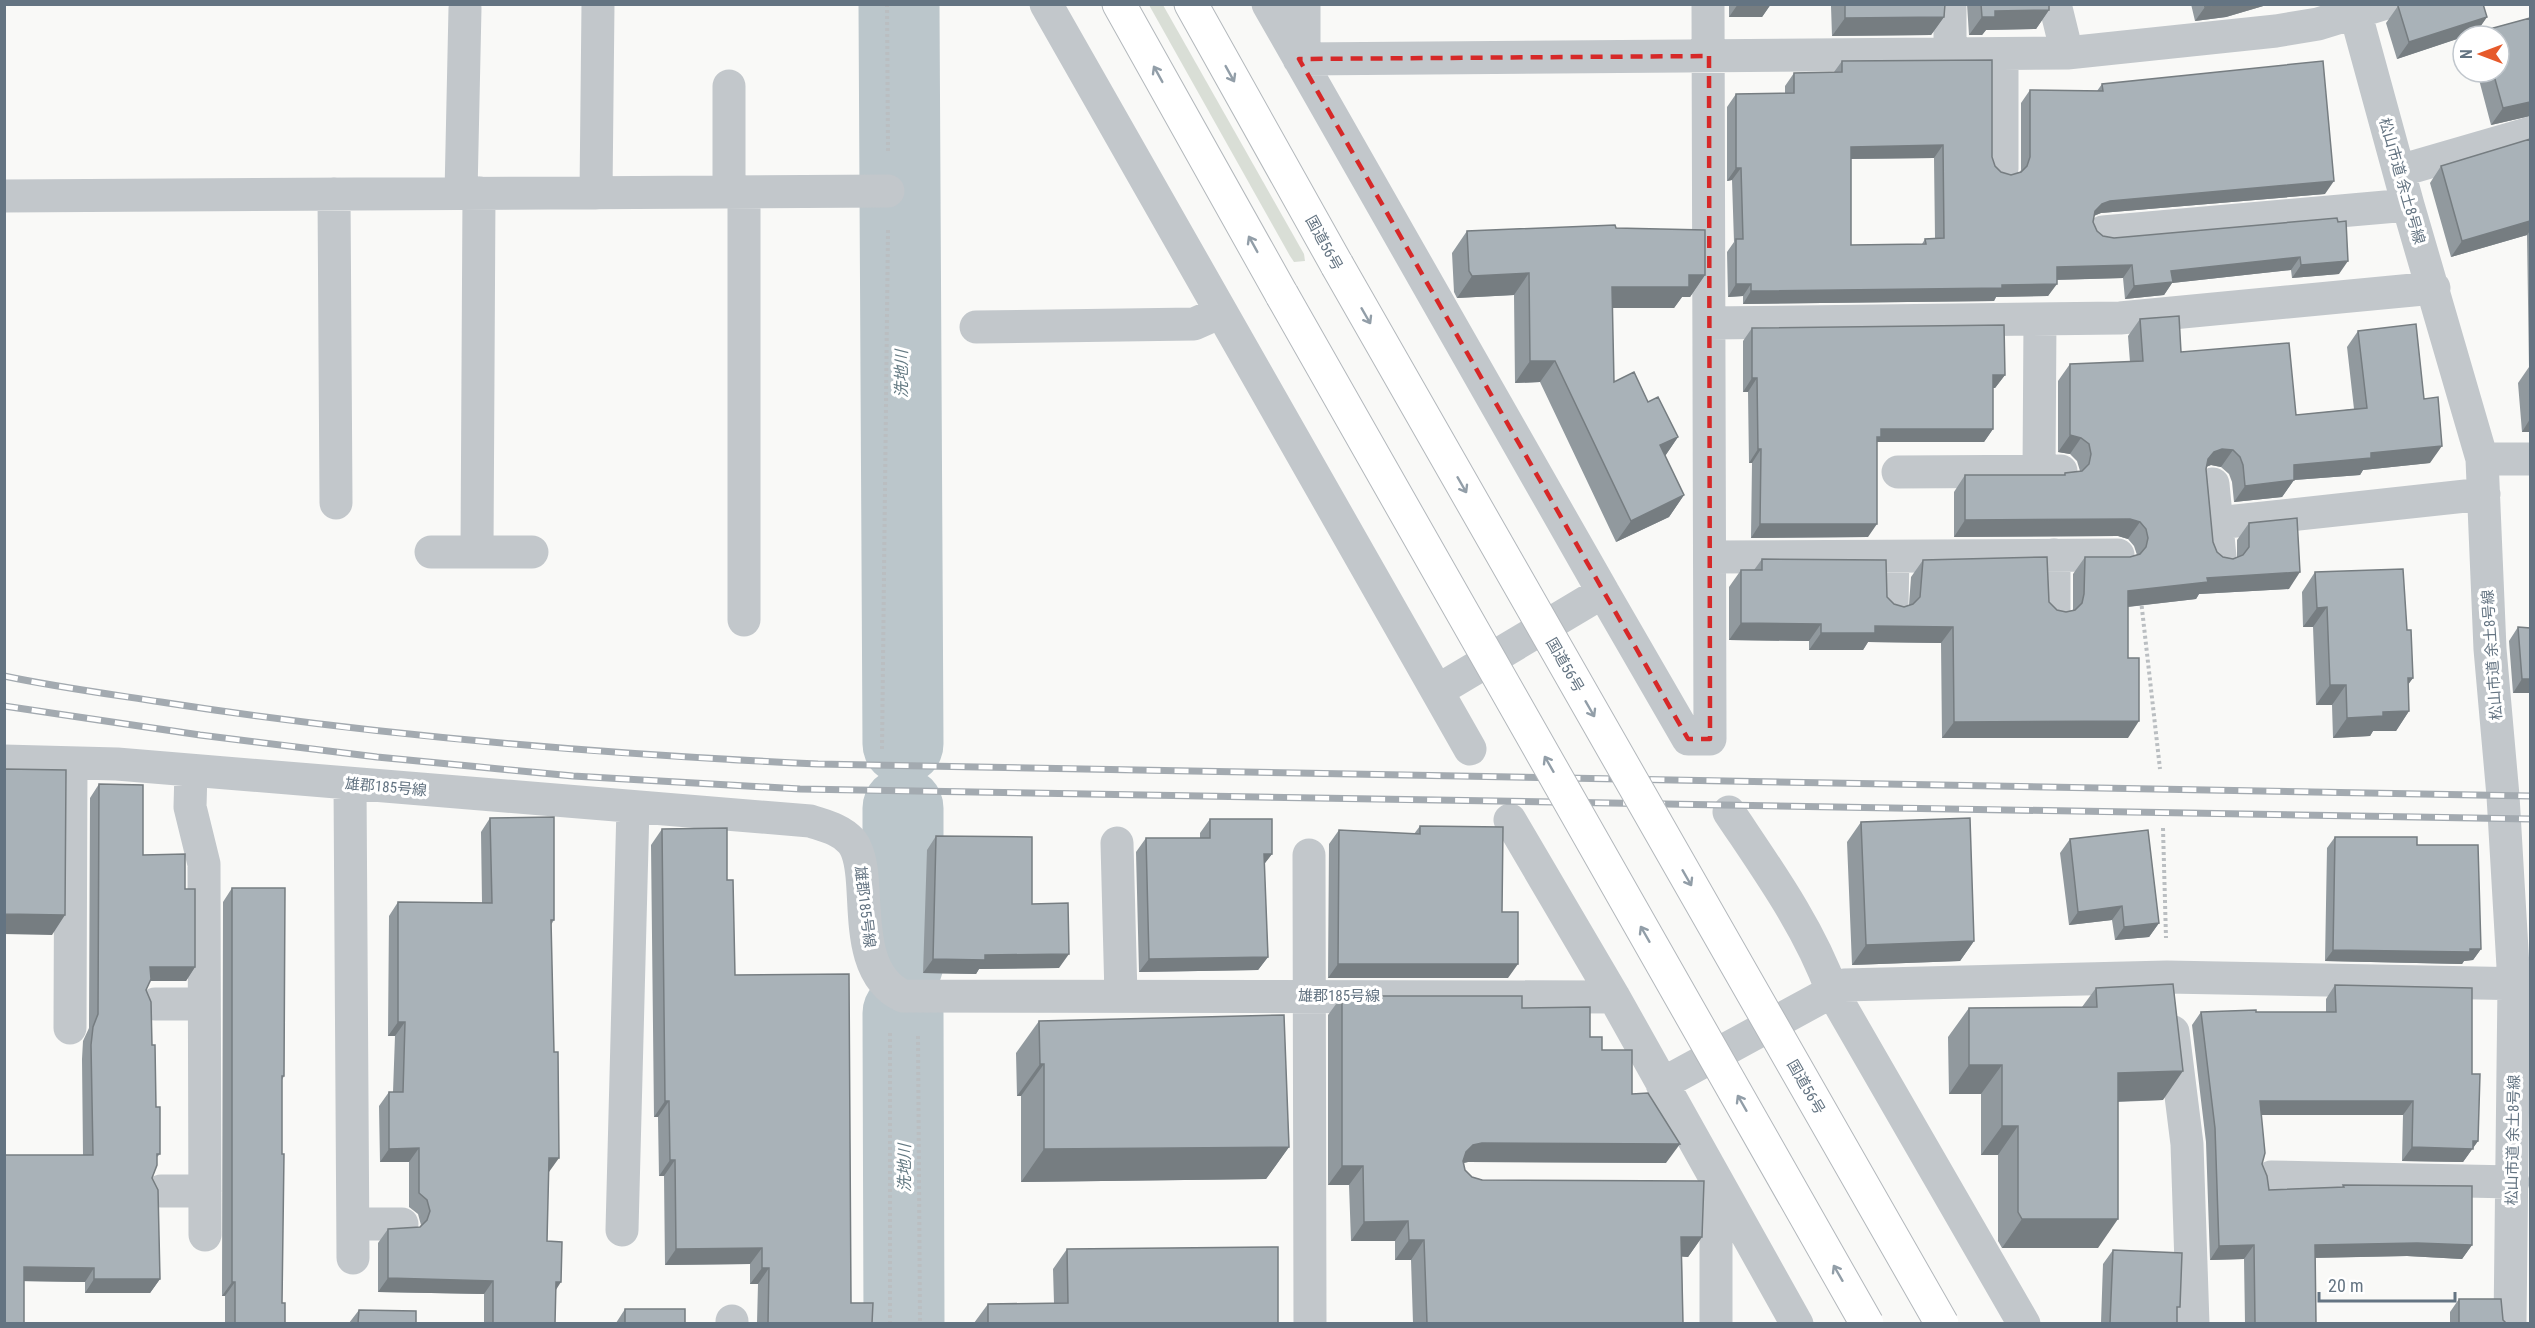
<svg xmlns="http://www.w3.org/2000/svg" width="2535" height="1328" font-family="'Roboto Condensed','Noto Sans JP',sans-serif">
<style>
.green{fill:#d9ded6}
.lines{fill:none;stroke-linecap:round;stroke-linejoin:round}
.river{stroke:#bbc6cb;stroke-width:81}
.highway-casing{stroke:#b3b8bc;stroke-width:35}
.path{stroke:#babec1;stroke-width:4;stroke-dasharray:3 3;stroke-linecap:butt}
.minor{stroke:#c2c7cb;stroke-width:33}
.highway{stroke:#fff;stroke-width:33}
.rail-casing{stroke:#a3aab0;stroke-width:7}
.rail{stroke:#fff;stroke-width:4.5;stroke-dasharray:14;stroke-linecap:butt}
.highway-bridge-casing{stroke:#b3b8bc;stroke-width:35;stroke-linecap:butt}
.highway-bridge{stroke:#fff;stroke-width:33}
.wall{fill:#91999e;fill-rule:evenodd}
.shaded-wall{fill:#767d81}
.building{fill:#a9b2b8;stroke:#767d81;stroke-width:1.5;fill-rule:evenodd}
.oneway{stroke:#929ea8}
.marked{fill:none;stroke:#d62828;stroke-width:4.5;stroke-dasharray:12 8;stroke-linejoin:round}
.labels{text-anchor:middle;stroke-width:6;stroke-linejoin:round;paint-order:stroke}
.street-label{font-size:15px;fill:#647482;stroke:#fff}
.water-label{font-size:16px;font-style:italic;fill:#647a83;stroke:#fff}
</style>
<rect width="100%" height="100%" fill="#f9f9f7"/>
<path class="green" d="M1149,5H1163L1304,254L1305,261L1294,262L1290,256Z"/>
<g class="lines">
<path class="river" d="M899,4L903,744
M903,808V964
M903,1013L904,1324"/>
<g class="highway-casing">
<path id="highway" d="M1119,4L1282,295
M1191,4L1337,265"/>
</g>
<path class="path" d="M887,4L888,151
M2141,600L2160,769
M882,749L888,230
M2163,828L2166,938
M890,1033V1324
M918,1036L920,1324"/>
<path class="minor" d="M1046,4L1437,691L1603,592L1268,4
M1304,4V57
M1950,4V54
M2055,4L2067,53
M2353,4L2408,205L2482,459L2490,649L2503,796L2514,984L2510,1324
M2002,54V169
M1299,59L2067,53L2276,31L2318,24L2383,4
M729,86V192
M2399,171L2530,133
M744,192V620
M461,193L465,8
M596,193L598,4
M334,194L336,503
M4,196L888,191
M2103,232L2408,205
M1709,323L2120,318L2434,288
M976,327L1194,324L1221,312
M2482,459H2530
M1898,472L2061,471
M2039,472L2040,319
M2213,484L2220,557
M2217,523L2484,494
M431,552H532
M477,552L479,193
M2054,555V610
M1710,557L2118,555
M1603,592L1688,739H1710L1708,4
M1892,605L1893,557
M1437,691L1470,749
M4,761L117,764L810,821C825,826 840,829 851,841C859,850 861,866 862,876C866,917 860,976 903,996L1614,997
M191,771L190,807L204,864L205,1235
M350,784L353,1258
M1729,812C1767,869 1809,927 1832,991L2024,1324
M1510,820L1614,997L1797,1324
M1117,843L1121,996
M1309,855L1310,1324
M155,1004H204
M70,1028L71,763
M2173,1032L2187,1144L2193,1324
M1662,1084L1844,985L2167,977L2530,984
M2271,1177L2513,1182
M161,1191H205
M353,1224H402
M622,1230L633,807
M732,1321V1324
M1716,1324V1184"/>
<use href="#highway" class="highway"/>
<g class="rail-casing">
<path id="rail" d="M4,676C56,687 109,694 161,702C379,736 598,754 818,764L2530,796
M4,706L200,735L377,757L573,776L800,789L2530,819"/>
</g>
<use href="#rail" class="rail"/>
<g class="highway-bridge-casing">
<path id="highway-bridge" d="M1337,265L1942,1324
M1282,295L1867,1324"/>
</g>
<use href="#highway-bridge" class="highway-bridge"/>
</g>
<path class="wall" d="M1729,4H1771L1762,17H1729Z
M1783,4H1945L1944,17L1931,35L1832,36L1831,6Z
M1967,4H2049V10L2036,29L1986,30L1982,35H1969Z
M2191,4H2270L2226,17L2195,21Z
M2398,6L2487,17L2475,34L2467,36H2463V37L2397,59L2386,23Z
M2530,18V116L2491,125L2477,72H2499V36H2479L2482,31Z
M1842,61L1992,157L1995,166L2001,172L2011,175L2020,172L2021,170V103L2030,90L2097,91L2102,84L2325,194L2101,213L2094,216L2093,222L2097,231L2103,236L2114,238L2337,218L2339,274L2292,278L2291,270L2172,283L2164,295L2125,299L2123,278L2057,280L2048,296L1996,297L1994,301L1743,304V296L1728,297L1727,252L1734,242L1732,180L1727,181V107L1736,94L1785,93V86L1794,73L1834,72ZM1934,158L1935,238L1925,239L1922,244L1851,245V159Z
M2530,139V432H2522L2518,383L2529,367L2527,235L2451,257L2430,183L2441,166Z
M1616,228L1705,275L1690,297H1682L1674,308H1612L1614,382L1648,402L1678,437L1665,456L1684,495L1669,517L1616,542L1540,382L1515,383L1514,295L1457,298L1454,292L1452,253L1467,231Z
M2140,319L2181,352L2296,415L2354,409L2347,347L2358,331L2430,463L2363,470L2360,475L2294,480L2282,497L2234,502L2232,482L2229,474L2221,467L2211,465L2206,467L2213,542L2217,552L2223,557L2233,559L2237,557V540L2249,523L2289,589L2199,594L2196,599L2128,607V738H1942L1941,643L1868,642L1863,650H1809V641L1729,640V587L1741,570H1754L1762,559L1887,597L1894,604L1904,607L1909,605L1911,577L1923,560L2049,602L2057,610L2066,612L2073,610V574L2085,557H2130L2137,555L2134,546L2128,539L2118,536L1954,537V492L1965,475H2064L2065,473L2080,471L2077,461L2070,454L2058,452V381L2070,364L2130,362L2128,336Z
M1752,328L2005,375L1995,388H1993V429L1984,442H1877L1868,537L1751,538L1752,463H1749L1748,392H1743V341Z
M2315,572L2407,630L2413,678L2408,684L2409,711L2396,731H2373L2370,736L2333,738L2332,705H2316L2313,627H2303L2302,592Z
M2518,627L2530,693H2513L2509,641Z
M99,784L143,785V855L185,854V889H195V967L186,981H150L146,990L151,1002L152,1045H155L156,1107H160V1154L157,1157V1165L152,1178L158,1190L160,1279L150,1293H85V1282L24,1281V1323H4V1155H83L82,1059L83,1041L89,1028L90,798Z
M490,818L554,920L551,925L549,1172H548L547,1241L555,1290V1323H484V1294L378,1292V1243L388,1229L420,1227L421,1225L418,1214L409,1207V1162H380L379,1106L389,1092H393L395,1036H388L389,916L398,902L482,903L481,832Z
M1210,819L1272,854L1264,864L1268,957L1258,970L1139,972L1136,852L1146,838H1200V833Z
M1861,822L1974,941L1960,961L1852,965L1847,842Z
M1420,826L1502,912L1508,978H1328L1329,844L1339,830L1414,834Z
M662,829L727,880L735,975L851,1303L872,1323H757L758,1284H750V1264L665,1265L664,1176H659L658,1117H654L651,845Z
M936,836L1032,904L1059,968L979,969L976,974L923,973L927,850Z
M2335,837L2417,845L2481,949L2473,960L2464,961L2462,964L2325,961L2327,848Z
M2070,839L2159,923L2149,937L2115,940L2112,920L2069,925L2060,853Z
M232,888L284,1076L282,1080V1303L285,1323H225V1296H222L223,902Z
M2335,985L2472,1074L2478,1141L2463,1162L2402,1161L2403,1115H2261L2262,1164L2269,1190L2342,1187L2343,1185L2472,1245L2462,1259L2407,1256L2315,1258L2316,1323H2245L2244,1259L2210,1260L2206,1142L2192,1025L2201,1012H2326V999Z
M2096,988L2163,1100L2118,1102L2098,1248H2002L1998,1241V1155H1981V1094H1949L1948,1037L1969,1008L2082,1007Z
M1342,996L1522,1008L1590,1037L1602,1050L1632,1094L1666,1163L1468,1162L1463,1163L1465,1170L1472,1177L1702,1237L1688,1257L1682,1256L1683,1323H1413L1411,1260H1395V1241H1351L1349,1185H1328V1015Z
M1039,1021L1289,1147L1266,1179L1021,1182V1096H1017L1016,1053Z
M1067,1249L1278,1323H974L988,1304L1054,1303L1053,1269Z
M2113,1250L2177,1311V1323H2101L2103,1264Z
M2530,1272V1323H2529Z
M2459,1299L2506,1323H2450V1312Z
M625,1309L685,1323H616Z
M359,1310L416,1323H349Z"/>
<path class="shaded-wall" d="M1738,4H1771L1762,17H1729Z
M1783,4H1832L1831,6Z
M2228,4H2270L2226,17L2195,21L2205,7Z
M2049,10L2036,29L1986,30L1982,35H1969L1982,17L1995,11Z
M1944,17L1931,35L1832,36L1845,18Z
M2487,17L2475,34L2467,36H2463V37L2397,59L2409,42Z
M2530,102V116L2491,125L2503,108Z
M1943,145L1934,158L1842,159L1851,147Z
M1736,168H1741L1732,180L1727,181Z
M2334,181L2325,194L2101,213L2093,216L2095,211L2102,204L2110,201Z
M2530,221V231L2527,235L2451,257L2462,241Z
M2300,257L2291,270L2172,283L2164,295L2125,299L2134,286L2171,271Z
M2348,261L2339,274L2292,278L2301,265Z
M2132,265L2123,278L2048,280L2057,267Z
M1529,273L1514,295L1457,298L1472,276Z
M1689,275H1705L1690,297H1682L1674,308H1597L1612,287Z
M1736,284H1751L1743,296L1728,297Z
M2057,284L2048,296L1996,297L1994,301L1743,304L1751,291Z
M1530,361H1555L1540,382L1515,383Z
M1993,375H2005L1995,388H1984Z
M1752,378H1757L1748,392H1743Z
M2530,419V432H2522Z
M1881,429H1993L1984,442H1877L1871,450Z
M2070,435L2081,438L2070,454L2058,452Z
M1678,437L1663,459L1660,445Z
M2442,446L2430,463L2363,470L2360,475L2294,480L2282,497L2234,502L2245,486L2294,465L2371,453Z
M1758,449H1761L1752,463H1749Z
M2222,449L2233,450L2221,467L2211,465L2203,468L2208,459L2214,452Z
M1684,495L1669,517L1616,542L1631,521Z
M2130,519L2140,522L2128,539L2118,536L1954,537L1965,520Z
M1760,524H1877L1868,537L1751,538Z
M2300,572L2289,589L2199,594L2196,599L2117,608L2128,591L2207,578Z
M2327,607L2313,627H2303L2317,608Z
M1741,623L1821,624L1809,641L1729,640Z
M1875,626L1953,627L1941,643L1868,642L1863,650H1809L1821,633Z
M2408,678H2413L2399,697Z
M2522,679H2530V693H2513Z
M2330,685H2346L2332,705H2316Z
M2409,711L2396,731H2373L2370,736L2333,738L2347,718L2383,712Z
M2139,721L2128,738H1942L1954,722Z
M1264,854H1272L1262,867Z
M2122,906L2112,920L2069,925L2078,912Z
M4,914L65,915L52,935L4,934Z
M2159,923L2149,937L2115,940L2124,927Z
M1974,941L1960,961L1852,965L1866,945Z
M2481,949L2473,960L2464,961L2462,964L2325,961L2333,950Z
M1069,954L1059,968L979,969L976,974L923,973L933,959L985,955Z
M1268,957L1258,970L1139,972L1149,959Z
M1338,964H1518L1508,978H1328Z
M150,967H195L186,981H141Z
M398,1022H405L395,1036H388Z
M1040,1064H1044L1021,1096H1017Z
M1969,1065H2002L1981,1094H1949Z
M2183,1071L2163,1100L2098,1102L2118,1073Z
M665,1101H669L658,1117H654Z
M2260,1101H2413L2403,1115H2250Z
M2002,1126H2018L1998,1155H1981Z
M2473,1141H2478L2463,1162L2402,1161L2412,1147Z
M1482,1143L1680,1144L1666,1163L1468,1162L1459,1164L1466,1152L1473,1145Z
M1289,1147L1266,1179L1021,1182L1044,1149Z
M419,1148L409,1162H380L389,1149Z
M549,1158H559L549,1172H539Z
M670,1160H675L664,1176H659Z
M1342,1166H1363L1349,1185H1328Z
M2022,1219H2118L2098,1248H2002Z
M1408,1221L1395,1241H1351L1364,1222Z
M1681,1237H1702L1688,1257L1668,1256Z
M1409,1240H1424L1411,1260H1395Z
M2417,1243L2472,1245L2462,1259L2407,1256L2305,1258L2315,1245Z
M2254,1245L2244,1259L2210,1260L2219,1246Z
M762,1248L750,1264L665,1265L676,1249Z
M24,1267L94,1268L85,1282L15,1281Z
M762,1268H769L758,1284H750Z
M388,1278L493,1281L484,1294L378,1292Z
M94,1279H160L150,1293H85Z
M232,1282H235L225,1296H222Z
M556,1282H561L552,1296Z"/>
<path class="building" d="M1845,4H1945L1944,17L1845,18Z
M1981,4H2049V10L1995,11V17H1982Z
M2204,4H2228L2205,7Z
M2400,4H2483L2487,17L2409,42L2398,6Z
M2530,18V102L2503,108L2493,72H2499V36H2483L2482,31Z
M1992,60V157L1995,166L2001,172L2011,175L2021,172L2027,166L2030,157V90L2103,91L2102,84L2323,61L2334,181L2110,201L2102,204L2095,211L2093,222L2097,231L2103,236L2114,238L2337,218L2338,222L2346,221L2348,261L2301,265L2300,257L2171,271L2173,282L2134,286L2132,265L2057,267V284L2002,285V288L1751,291V284H1736V239H1743L1741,168H1736V94L1794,93V73L1842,72V61ZM1943,145L1944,238L1925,239L1926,244L1851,245V147Z
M2530,139V221L2462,241L2441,166Z
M1615,225L1616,228L1705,230V275H1689V287H1612L1614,382L1634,372L1648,402L1658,397L1678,437L1660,445L1684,495L1631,521L1555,361H1530L1529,273L1472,276L1469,271L1467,231Z
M2179,316L2181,352L2289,343L2296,415L2367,408L2358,331L2416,324L2424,399L2438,397L2442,446L2371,453V458L2294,465V480L2245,486L2243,465L2240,457L2233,450L2222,449L2214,452L2208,459L2206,469L2213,542L2217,552L2223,557L2233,559L2243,555L2249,547V523L2297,518L2300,572L2207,578L2208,582L2128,591V658H2139V721L1954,722L1953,627L1875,626V633H1821V624L1741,623V570H1762V559L1886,560L1887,597L1894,604L1904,607L1913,604L1920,597L1923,560L2047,557L2049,602L2057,610L2066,612L2075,610L2082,603L2084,594L2085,557H2130L2140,554L2146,547L2148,538L2146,529L2140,522L2130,519L1965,520V475H2065V473L2082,471L2089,464L2091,454L2089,444L2081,438L2070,435V364L2143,361L2140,319Z
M2004,325L2005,375H1993V429H1881V437H1877V524H1760L1761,449H1758L1757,378H1752V328Z
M2403,569L2407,630H2411L2413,678H2408L2409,711L2383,712V716L2347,718L2346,685H2330L2327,607L2317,608L2315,572Z
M2518,627L2530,628V679H2522Z
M5,769L66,770L65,915L4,914Z
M99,784L143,785V855L185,854V889H195V967H150L151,979L146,990L151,1002L152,1045H155L156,1107H160V1154H157V1165L152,1178L158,1190L160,1279H94V1268L24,1267V1323H4V1155H93L91,1045L93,1027L98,1014Z
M554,817V920H551L554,1052H558L559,1158H549L547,1241L562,1242L561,1282H556L555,1323H493V1281L388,1278V1229L420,1227L427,1220L430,1211L427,1200L419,1193V1148L389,1149V1092H403L405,1022H398V902L492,903L490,818Z
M1970,818L1974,941L1866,945L1861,822Z
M1210,819H1272V854H1264L1268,957L1149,959L1146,838H1210Z
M1420,826L1503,827L1502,912H1518V964H1338L1339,830L1420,834Z
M727,828V880H733L735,975L849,974L851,1303H873L872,1323H768L769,1268H762V1248L676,1249L675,1160H670L669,1101H665L662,829Z
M2148,830L2159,923L2124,927L2122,906L2078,912L2070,839Z
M936,836L1032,837V904L1068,903L1069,954L985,955V960L933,959Z
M2335,837H2417V845H2478L2481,949H2470V952L2333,950Z
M232,888H285L284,1076H282V1154H284L282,1303H285V1323H235V1282H232Z
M2173,984L2183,1071L2118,1073V1219H2022L2018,1212V1126H2002V1065H1969V1008L2097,1007L2096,988Z
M2335,985L2472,988V1074H2480L2478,1141H2473V1149L2412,1147L2413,1101H2260L2265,1153L2262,1164L2267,1176L2269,1190L2344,1187L2343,1185L2472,1186V1245L2417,1243L2315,1245L2316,1323H2255L2254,1245L2219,1246L2215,1128L2201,1012L2256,1010V1012H2336Z
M1342,996H1522V1008L1590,1007V1037H1602V1050H1632V1094L1648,1093L1680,1144L1482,1143L1473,1145L1466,1152L1463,1161L1465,1170L1472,1177L1482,1180L1704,1181L1702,1237H1681L1683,1323H1427L1424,1240H1409L1408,1221L1364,1222L1363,1166H1342Z
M1284,1015L1289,1147L1044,1149V1064H1040L1039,1021Z
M1278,1247V1323H988V1304L1068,1303L1067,1249Z
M2113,1250L2182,1253L2180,1307H2177V1323H2110Z
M2459,1299H2501L2503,1320L2506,1323H2459Z
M625,1309H685V1323H625Z
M359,1310L416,1311V1323H358Z"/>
<defs><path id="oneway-shaft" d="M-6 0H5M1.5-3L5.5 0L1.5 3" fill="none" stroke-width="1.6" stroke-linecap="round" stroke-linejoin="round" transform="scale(1.5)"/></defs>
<g class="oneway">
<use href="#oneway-shaft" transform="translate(1158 74) rotate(-119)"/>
<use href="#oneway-shaft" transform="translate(1230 74) rotate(61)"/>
<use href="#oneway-shaft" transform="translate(1253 244) rotate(-119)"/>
<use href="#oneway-shaft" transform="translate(1366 316) rotate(60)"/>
<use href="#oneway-shaft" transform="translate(1462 485) rotate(60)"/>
<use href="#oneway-shaft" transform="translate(1590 709) rotate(60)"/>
<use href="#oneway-shaft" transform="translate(1549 764) rotate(-120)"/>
<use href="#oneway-shaft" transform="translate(1687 878) rotate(60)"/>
<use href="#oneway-shaft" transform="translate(1645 934) rotate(-120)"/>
<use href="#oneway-shaft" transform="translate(1742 1103) rotate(-120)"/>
<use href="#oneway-shaft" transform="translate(1838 1273) rotate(-120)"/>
</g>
<path class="marked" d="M1709,56L1710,739H1688L1299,59Z"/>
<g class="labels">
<g class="street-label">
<text transform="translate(2402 181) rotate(74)" y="5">松山市道 余土8号線</text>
<text transform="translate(1324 243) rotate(61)" y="5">国道56号</text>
<text transform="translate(2492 655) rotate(-94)" y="5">松山市道 余土8号線</text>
<text transform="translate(1565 665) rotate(60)" y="5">国道56号</text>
<text transform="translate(386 787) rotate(5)" y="5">雄郡185号線</text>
<text transform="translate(865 907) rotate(83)" y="5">雄郡185号線</text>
<text x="1339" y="1001">雄郡185号線</text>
<text transform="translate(1806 1087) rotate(60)" y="5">国道56号</text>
<text transform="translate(2513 1140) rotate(-89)" y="5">松山市道 余土8号線</text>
</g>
<g class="water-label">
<text transform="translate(901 374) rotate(-90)" y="6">洗地川</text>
<text transform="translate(904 1168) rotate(-90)" y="6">洗地川</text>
</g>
</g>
<rect width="2535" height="1328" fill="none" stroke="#647482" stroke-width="12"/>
<g transform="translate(2481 54) rotate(270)"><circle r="28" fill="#ffffff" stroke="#c1c7cd" stroke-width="1.5"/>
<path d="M0-4.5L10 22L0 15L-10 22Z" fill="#e65a2b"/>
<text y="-9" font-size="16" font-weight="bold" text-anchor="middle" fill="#647482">N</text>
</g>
<path d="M2319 1292v9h136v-9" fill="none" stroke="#647482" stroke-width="3"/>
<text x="2328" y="1292" font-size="18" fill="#647482" stroke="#ffffff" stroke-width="4.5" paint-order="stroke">20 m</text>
</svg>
